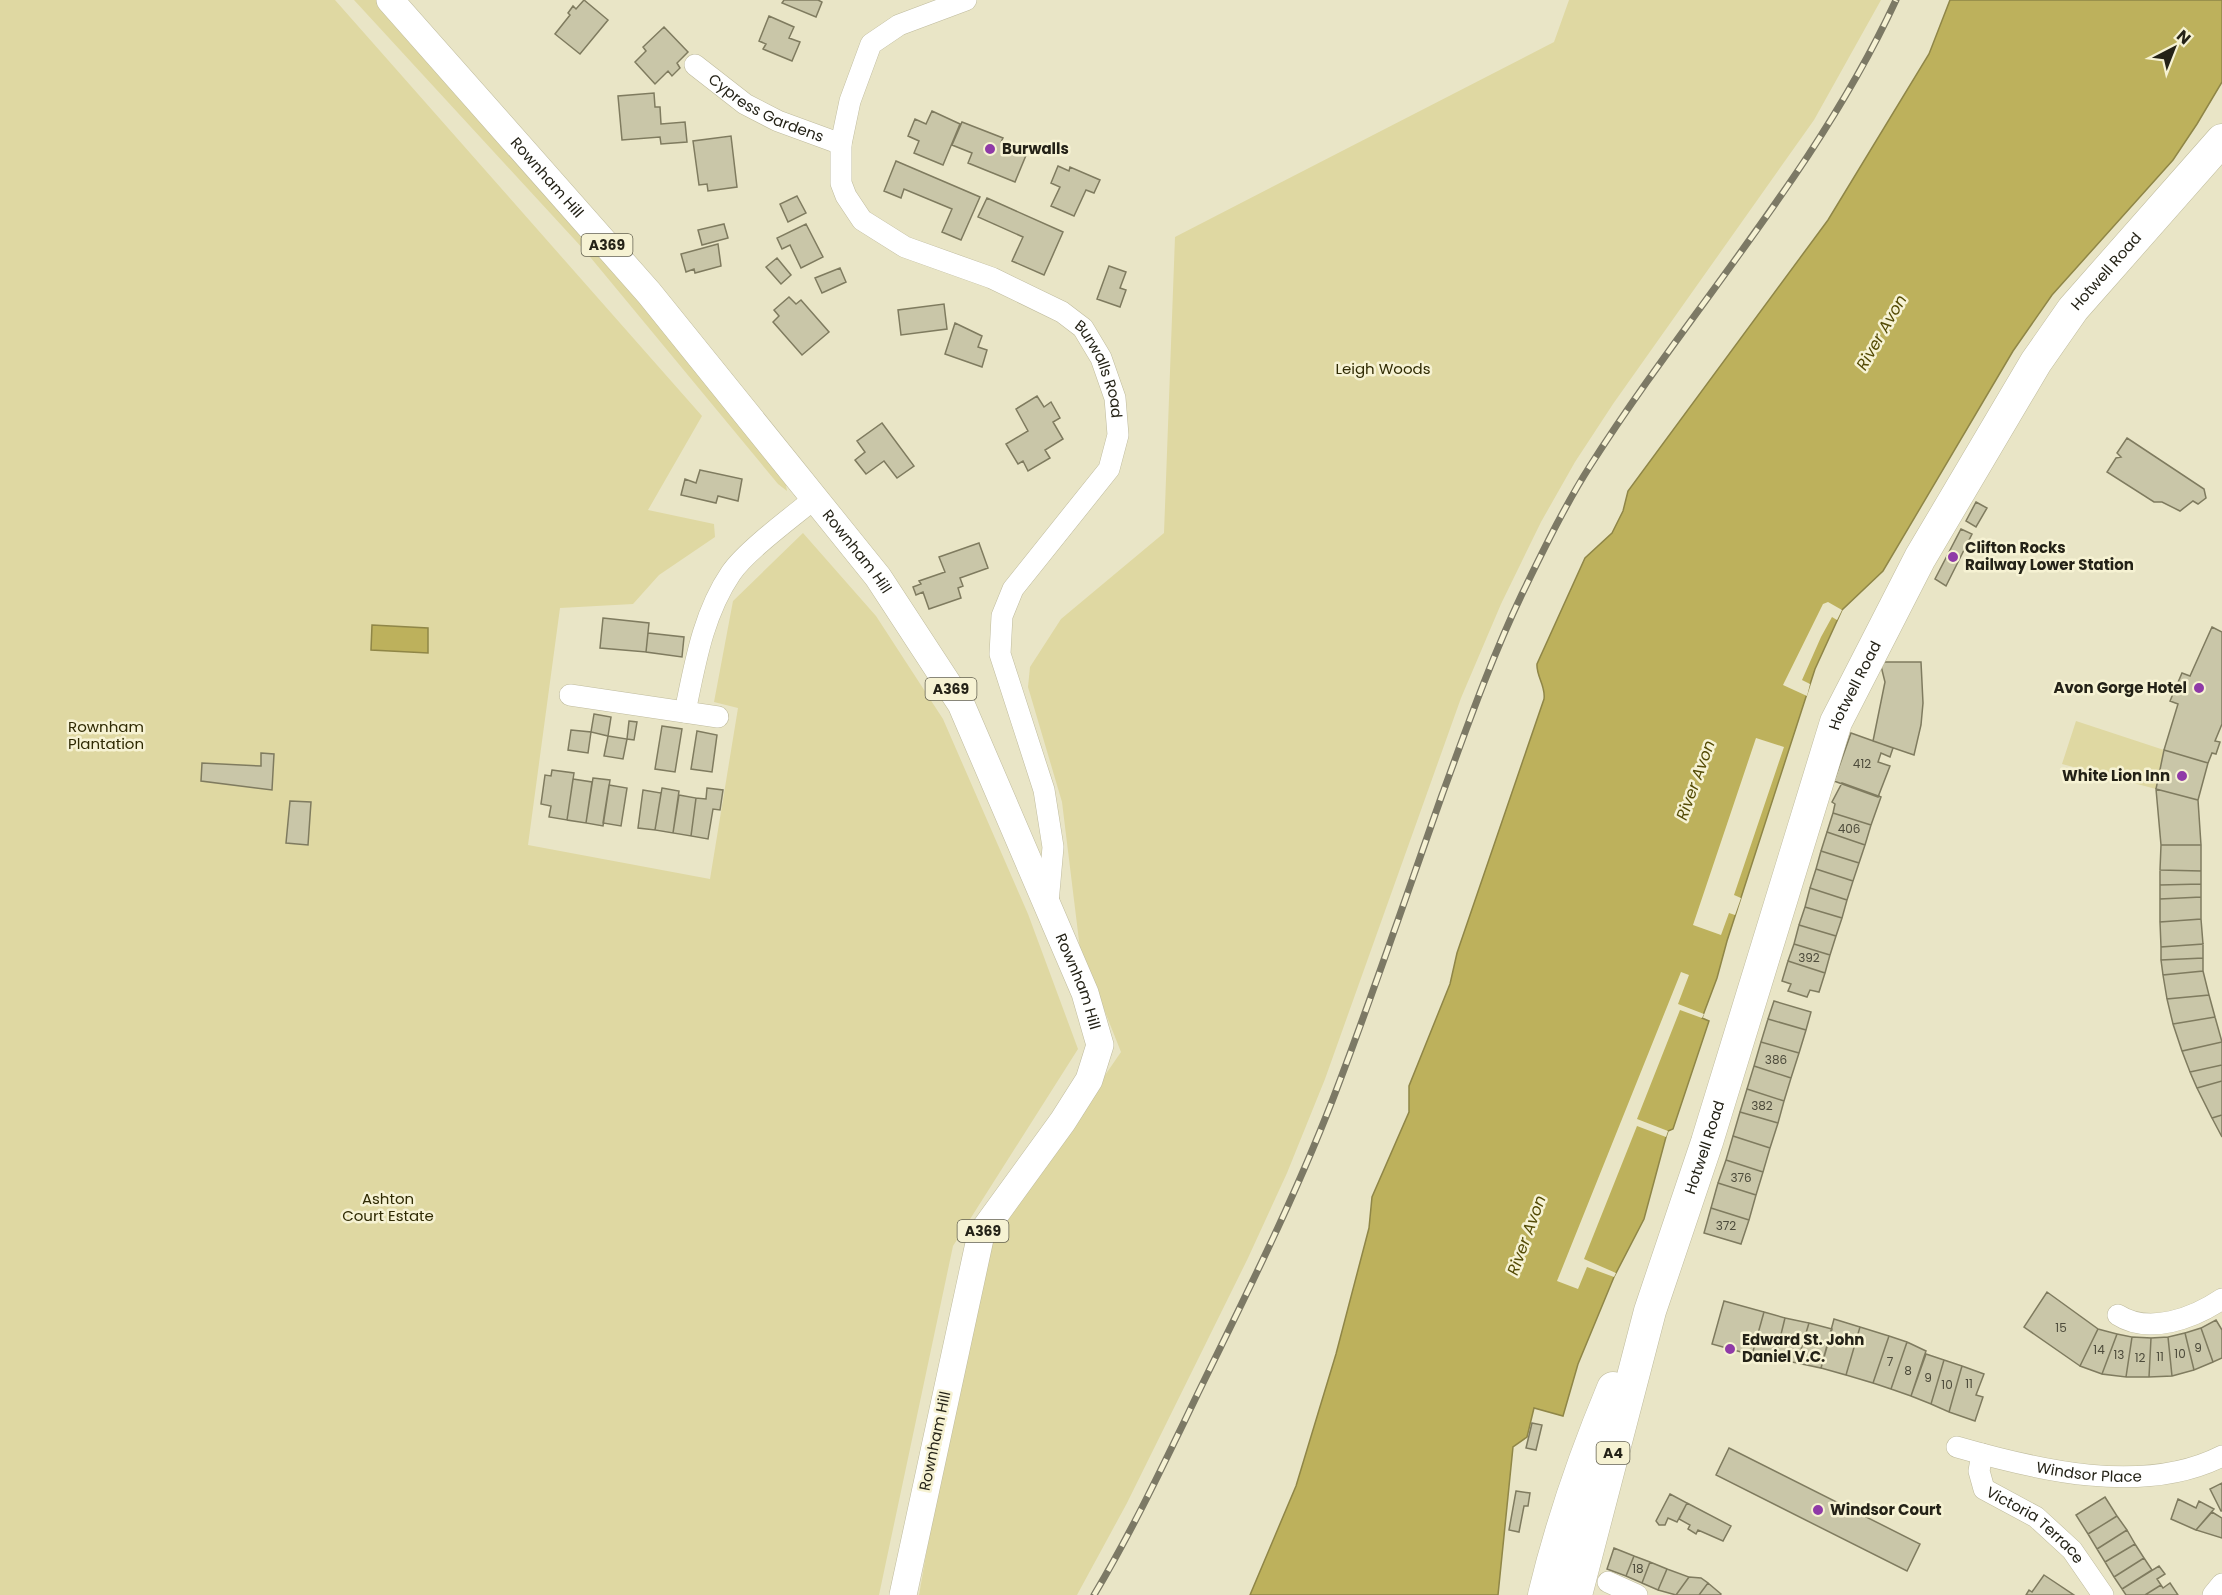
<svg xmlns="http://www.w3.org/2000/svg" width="2222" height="1595" font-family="Poppins,sans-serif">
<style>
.green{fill:#dfd8a2}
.water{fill:#bdb15c;stroke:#8f8647;stroke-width:1.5}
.pier{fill:#e9e5c6}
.building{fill:#c9c6a8;stroke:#7f7b5f;stroke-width:1.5}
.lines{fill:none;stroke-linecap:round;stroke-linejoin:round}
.minor-casing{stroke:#bfbb9d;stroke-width:22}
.major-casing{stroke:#bfbb9d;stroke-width:28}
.highway-casing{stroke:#bfbb9d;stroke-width:33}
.minor{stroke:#fff;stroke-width:21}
.major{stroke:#fff;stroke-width:27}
.highway{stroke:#fff;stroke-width:32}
.rail-casing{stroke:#7c7965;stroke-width:7}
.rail{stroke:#f6f2d3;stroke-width:4.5;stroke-dasharray:14;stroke-linecap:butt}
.poi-dot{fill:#8f3aa7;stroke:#f6f2d3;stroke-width:2}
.labels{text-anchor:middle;stroke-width:5;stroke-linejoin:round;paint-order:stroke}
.number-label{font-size:12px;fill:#4d4b3b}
.shield{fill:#f6f2d3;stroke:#63604f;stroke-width:1.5}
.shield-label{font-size:14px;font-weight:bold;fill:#242217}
.street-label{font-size:15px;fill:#242217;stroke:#f6f2d3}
.poi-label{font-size:15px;font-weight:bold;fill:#242217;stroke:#f6f2d3;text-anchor:start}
.park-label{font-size:15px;fill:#2f2a03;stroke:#f6f2d3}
.water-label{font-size:16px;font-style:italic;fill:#534a04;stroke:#f6f2d3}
</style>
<rect width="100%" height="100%" fill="#e9e5c6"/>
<path class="green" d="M0,0H335L702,416L648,510L714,524L715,537L659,575L633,604L560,608L528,845L710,879L738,708L714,702L733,601L803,533L876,616L943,719L1028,914L1078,1049L953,1246L879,1595H0Z
M354,0H378L715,390L785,480L787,491L778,484L586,252Z
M1569,0H1881L1814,120L1613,404L1575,462L1541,522L1501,604L1461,698L1325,1079L1287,1173L1248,1258L1127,1503L1077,1595H919L963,1344L993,1238L1121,1052L1080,949L1062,802L1028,687L1030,667L1061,619L1164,533L1175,237L1554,42Z
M2076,721L2164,750L2156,789L2062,764Z"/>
<path class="water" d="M1950,0H2222V82L2197,124L2173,160L2052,295L2013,351L1883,571L1842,610L1815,669L1727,941L1717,978L1702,1018L1709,1021L1673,1129L1668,1131L1666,1137L1644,1219L1614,1277L1578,1364L1563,1416L1534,1408L1527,1437L1513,1447L1498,1595H1250L1296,1486L1336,1354L1369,1228L1372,1197L1409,1112V1086L1450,984L1457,953L1544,699C1546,686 1536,676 1537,664L1585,558L1612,533L1623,511L1628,491L1828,220L1929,54Z
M372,625L428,628V653L371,650Z"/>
<path class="pier" d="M1828,602L1842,610L1837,620L1832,617L1821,637L1802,680L1810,684L1807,696L1783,685L1823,604Z
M1756,738L1784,747L1734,895L1741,898L1735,915L1729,913L1721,935L1693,925Z
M1681,972L1689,975L1678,1004L1704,1014L1702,1018L1680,1010L1637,1119L1668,1131L1666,1137L1637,1126L1584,1259L1616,1273L1614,1277L1587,1267L1578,1289L1557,1281Z"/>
<path class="building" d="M584,0L608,20L580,54L555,34L570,15L568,13L573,6L576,9Z
M784,0H818L822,2L816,17L782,3Z
M769,16L794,27L789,38L800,42L792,61L763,49L766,44L759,41Z
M664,27L688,52L677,63L680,68L672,76L668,71L655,84L635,62L646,51L643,47Z
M654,93L655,107H660L661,124L685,122L687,142L661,144L660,137L622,140L618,96Z
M932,111L960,124L943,165L914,153L919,141L908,136L915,119L926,124Z
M962,122L1003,138L1001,142L1027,153L1015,182L968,163L972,153L952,145Z
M731,136L737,187L708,191L707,184L699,185L693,141Z
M896,161L980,197L961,240L942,232L952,209L904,189L901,198L884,191Z
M1058,166L1069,171L1070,167L1100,180L1094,193L1086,190L1074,216L1051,206L1060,187L1051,183Z
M797,196L806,213L788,222L780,204Z
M987,198L1063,232L1044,275L1012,261L1023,237L978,217Z
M724,224L728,238L702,245L698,230Z
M806,224L823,257L801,268L790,245L782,249L777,238Z
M718,244L721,266L695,273L694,269L686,272L681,254Z
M777,258L791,275L781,284L766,267Z
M1109,266L1126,272L1120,288L1126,290L1120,307L1097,299Z
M840,268L846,282L822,293L815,278Z
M789,297L796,304L801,300L829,332L802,355L773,322L779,316L774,310Z
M944,304L947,329L901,335L898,310Z
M955,323L982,336L978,347L987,350L982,367L945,354Z
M1037,396L1044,407L1051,402L1060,418L1053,422L1063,439L1045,450L1050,458L1028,471L1023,461L1018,464L1006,444L1028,431L1016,409Z
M882,423L914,466L897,478L884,461L866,474L855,460L865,452L857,441Z
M2127,438L2204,489L2206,498L2198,504L2193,501L2180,511L2162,502H2154L2107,472L2116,458L2121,457L2117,453Z
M700,470L742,479L738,501L718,496L716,503L681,495L685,479L696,483Z
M1976,502L1987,508L1976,527L1966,521Z
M1961,529L1972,534L1946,586L1935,579Z
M979,543L988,568L960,578L963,586L958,588L961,598L929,609L923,592L916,595L913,587L921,584L919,581L945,572L939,557Z
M603,618L649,623L646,652L600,648Z
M2212,627L2222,632V724L2215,741L2220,742L2216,754L2212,753L2208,763L2164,750L2178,704L2170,701L2182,673L2190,676Z
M648,633L684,637L682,657L646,652Z
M1880,662H1921L1923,703L1921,725L1914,755L1873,741L1885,682Z
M594,714L611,717L608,736L591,732Z
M629,721L637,722L634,740L627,739Z
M662,726L682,729L675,772L655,769Z
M571,730L591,732L588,753L568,750Z
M697,731L717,735L712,772L691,769Z
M1851,733L1893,748L1890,757L1881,753L1878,762L1890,766L1878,797L1834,781Z
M608,736L627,739L623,759L604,756Z
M2164,750L2208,763L2198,800L2156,789Z
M261,753L274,754L272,790L201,781L202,763L261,766Z
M552,770L574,773L567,820L549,817L551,806L541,804L545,775L551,776Z
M593,778L610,780L603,826L586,823Z
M573,779L592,782L586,823L567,820Z
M1842,783L1881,797L1871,825L1833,813L1835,804L1832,802Z
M609,785L627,788L621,826L603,823Z
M662,788L679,791L673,833L655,830Z
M707,788L723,790L720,810L713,809L708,839L691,836L696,798L706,799Z
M2156,789L2198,800L2201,845H2161Z
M643,790L661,793L655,830L638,828Z
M679,795L696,798L691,836L673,833Z
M290,801L311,802L308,845L286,843Z
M1833,813L1871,825L1865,845L1827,832Z
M1827,832L1865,845L1859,863L1821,851Z
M2161,845H2201V871L2160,870Z
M1821,851L1859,863L1853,881L1816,869Z
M1816,869L1853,881L1847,900L1810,888Z
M2160,870L2201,871V884L2160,885Z
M2201,884V897L2160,899V885Z
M1810,888L1847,900L1842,918L1805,907Z
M2201,897V919L2160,922V899Z
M1805,907L1842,918L1836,936L1799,925Z
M2201,919L2203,944L2161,947L2160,922Z
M1799,925L1836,936L1830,955L1794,944Z
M1794,944L1830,955L1825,973L1788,961Z
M2203,944V958L2161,960V947Z
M2203,958V971L2163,975L2161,960Z
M1788,961L1825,973L1819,992L1810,990L1807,997L1788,991L1791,984L1782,981Z
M2203,971L2209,995L2167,999L2163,975Z
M2209,995L2215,1017L2173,1024L2167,999Z
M1774,1001L1811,1012L1806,1030L1768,1019Z
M2215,1017L2222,1042L2182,1051L2173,1024Z
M1768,1019L1806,1030L1799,1053L1761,1042Z
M1761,1042L1799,1053L1791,1078L1754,1066Z
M2222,1042V1065L2190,1072L2182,1051Z
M2222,1065V1081L2197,1088L2190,1072Z
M1754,1066L1791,1078L1784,1101L1747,1089Z
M2222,1081V1115L2212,1118L2197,1088Z
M1747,1089L1784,1101L1778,1123L1740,1112Z
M1740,1112L1778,1123L1770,1148L1733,1136Z
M2222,1115V1137L2212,1118Z
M1733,1136L1770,1148L1763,1172L1726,1160Z
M1726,1160L1763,1172L1756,1195L1718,1183Z
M1718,1183L1756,1195L1749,1220L1711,1208Z
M1711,1208L1749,1220L1741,1244L1704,1233Z
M2047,1292L2098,1329L2080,1366L2024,1327Z
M1724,1301L1764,1312L1752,1355L1712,1344Z
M1764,1312L1785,1318L1775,1359L1752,1355Z
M1785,1318L1809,1323L1797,1363L1775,1359Z
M1834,1319L1860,1327L1846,1375L1821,1368Z
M2216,1320L2222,1330V1358L2213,1362L2201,1328Z
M1809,1323L1832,1329L1821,1368L1797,1363Z
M1860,1327L1889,1336L1873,1383L1846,1375Z
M2201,1328L2213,1362L2194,1370L2185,1333Z
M2098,1329L2117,1334L2102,1374L2080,1366Z
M2185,1333L2194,1370L2172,1376L2168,1337Z
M2117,1334L2132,1337L2126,1377L2102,1374Z
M1889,1336L1907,1342L1891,1389L1873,1383Z
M2132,1337L2151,1338L2149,1377H2126Z
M2168,1337L2172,1376L2149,1377L2151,1338Z
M1907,1342L1926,1351L1911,1396L1891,1389Z
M1926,1354L1944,1360L1931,1404L1911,1396Z
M1944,1360L1962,1366L1949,1412L1931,1404Z
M1962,1366L1984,1374L1976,1395L1983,1397L1975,1421L1949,1412Z
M1532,1423L1542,1425L1536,1450L1526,1448Z
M1729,1448L1920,1544L1907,1571L1716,1475Z
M2222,1483V1511H2221L2210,1489Z
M1516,1491L1530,1493L1528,1506H1524L1519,1532L1509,1530Z
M1670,1494L1687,1503L1677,1522L1668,1518L1665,1525H1659L1656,1521Z
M2105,1497L2117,1516L2088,1534L2076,1515Z
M2178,1499L2196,1508L2199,1501L2214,1509L2196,1530L2171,1519Z
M1687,1503L1731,1526L1723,1541L1698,1530L1696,1534L1688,1529L1690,1525L1679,1519Z
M2212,1512L2222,1518V1538L2196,1530Z
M2117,1516L2127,1530L2097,1549L2088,1534Z
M2127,1530L2135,1544L2105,1562L2097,1549Z
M2135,1544L2144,1558L2114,1577L2105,1562Z
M1614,1548L1634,1556L1626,1576L1607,1569Z
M1634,1556L1650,1562L1642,1583L1626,1576Z
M2144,1558L2152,1570L2122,1589L2114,1577Z
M1650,1562L1667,1569L1658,1590L1642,1583Z
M2159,1566L2165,1574L2157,1579L2161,1585L2145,1595H2126L2122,1589Z
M1667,1569L1689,1577L1676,1595L1658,1590Z
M2044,1575L2074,1595H2026L2029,1590L2032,1592Z
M1689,1577L1701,1578L1708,1583L1699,1595H1676Z
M1708,1583L1721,1594L1720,1595H1699Z
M2170,1583L2178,1595H2145L2161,1585L2163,1588Z"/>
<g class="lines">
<g class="minor-casing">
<g id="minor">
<path id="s1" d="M966,0L899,25L871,44L850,101L841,144V183L846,196L862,220L905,247L992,278L1062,312L1083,328L1101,358L1115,398L1118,435L1109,469L1013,589L1002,616L1000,654L1044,790L1053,847L1048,903"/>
<path id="s2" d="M695,65L745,104L778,121L841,144"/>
<path d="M570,695L718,717"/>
<path d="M685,712C695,664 703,614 731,573C746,551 792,517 814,499"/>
<path d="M2118,1315C2149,1335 2194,1318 2222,1299"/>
<path id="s3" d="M1957,1447C2037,1470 2143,1496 2222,1456"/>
<path id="s4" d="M1982,1454L1979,1471L1984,1489L2036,1517L2072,1550L2103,1595"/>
<path d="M1608,1582L1637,1595"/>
<path d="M2213,1595L2222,1584"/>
</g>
</g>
<g class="major-casing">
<g id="major">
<path id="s5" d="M390,0L649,293L878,577L961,704L1085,993L1100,1045L1089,1080L1063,1121L981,1234L903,1595"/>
</g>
</g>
<g class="highway-casing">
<g id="highway">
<path d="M1544,1595C1561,1524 1585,1455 1613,1388"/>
<path id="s6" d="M1576,1595L1650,1311L1707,1142L1836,722L1920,558L2036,362L2073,309L2222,140"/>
</g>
</g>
<use href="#minor" class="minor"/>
<use href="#major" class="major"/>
<use href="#highway" class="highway"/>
<g class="rail-casing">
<path id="rail" d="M1094,1595C1134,1528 1167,1457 1201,1387C1250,1287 1300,1187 1339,1083C1375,988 1408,891 1442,795C1467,727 1491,659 1522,594C1543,551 1564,507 1590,466C1690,309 1817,171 1896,0"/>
</g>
<use href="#rail" class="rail"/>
</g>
<g class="poi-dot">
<circle cx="990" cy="149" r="6"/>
<circle cx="1953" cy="557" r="6"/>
<circle cx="2199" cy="688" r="6"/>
<circle cx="2182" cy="776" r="6"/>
<circle cx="1730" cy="1349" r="6"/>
<circle cx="1818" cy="1510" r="6"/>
</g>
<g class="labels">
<g class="number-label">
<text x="1862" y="768">412</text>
<text x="1849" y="833">406</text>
<text x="1809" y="962">392</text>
<text x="1776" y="1064">386</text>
<text x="1762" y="1110">382</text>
<text x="1741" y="1182">376</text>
<text x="1726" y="1230">372</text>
<text x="2061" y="1332">15</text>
<text x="2198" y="1352">9</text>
<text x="2099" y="1354">14</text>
<text x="2180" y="1358">10</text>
<text x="2119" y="1359">13</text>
<text x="2160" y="1361">11</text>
<text x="2140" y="1362">12</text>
<text x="1890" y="1366">7</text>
<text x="1908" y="1375">8</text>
<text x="1928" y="1382">9</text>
<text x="1969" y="1388">11</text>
<text x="1947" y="1389">10</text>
<text x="1638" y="1573">18</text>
</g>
<g class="shield">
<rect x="581.5" y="234" width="51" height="22" rx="4.5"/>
<rect x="925.5" y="678" width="51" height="22" rx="4.5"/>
<rect x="957.5" y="1220" width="51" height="22" rx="4.5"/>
<rect x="1596.5" y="1442" width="33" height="22" rx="4.5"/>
</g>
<g class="shield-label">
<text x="607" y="250">A369</text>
<text x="951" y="694">A369</text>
<text x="983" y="1236">A369</text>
<text x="1613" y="1458">A4</text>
</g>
<g class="street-label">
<text dy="5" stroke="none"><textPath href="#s2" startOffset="84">Cypress Gardens</textPath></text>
<text dy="5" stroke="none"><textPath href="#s5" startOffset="237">Rownham Hill</textPath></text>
<text dy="5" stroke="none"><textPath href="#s6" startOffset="1438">Hotwell Road</textPath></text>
<text dy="5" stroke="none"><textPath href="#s1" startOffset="584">Burwalls Road</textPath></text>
<text dy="5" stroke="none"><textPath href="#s5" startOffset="723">Rownham Hill</textPath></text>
<text dy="5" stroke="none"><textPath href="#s6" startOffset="952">Hotwell Road</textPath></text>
<text dy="5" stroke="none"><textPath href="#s5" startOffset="1209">Rownham Hill</textPath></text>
<text dy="5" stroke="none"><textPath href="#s6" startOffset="466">Hotwell Road</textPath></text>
<text transform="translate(935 1441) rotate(-78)" y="5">Rownham Hill</text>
<text dy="5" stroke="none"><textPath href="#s3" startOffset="135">Windsor Place</textPath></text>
<text dy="5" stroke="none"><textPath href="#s4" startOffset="99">Victoria Terrace</textPath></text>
</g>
<g class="poi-label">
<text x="1002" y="154">Burwalls</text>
<text x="1965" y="553">Clifton Rocks<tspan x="1965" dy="17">Railway Lower Station</tspan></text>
<text x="2187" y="693" text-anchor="end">Avon Gorge Hotel</text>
<text x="2170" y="781" text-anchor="end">White Lion Inn</text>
<text x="1742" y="1345">Edward St. John<tspan x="1742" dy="17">Daniel V.C.</tspan></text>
<text x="1830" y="1515">Windsor Court</text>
</g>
<g class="park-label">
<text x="1383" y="374">Leigh Woods</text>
<text x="106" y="732">Rownham<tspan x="106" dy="17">Plantation</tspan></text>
<text x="388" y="1204">Ashton<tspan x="388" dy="17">Court Estate</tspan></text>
</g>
<g class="water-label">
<text transform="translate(1881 332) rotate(-60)" y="6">River Avon</text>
<text transform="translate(1695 780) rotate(-70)" y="6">River Avon</text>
<text transform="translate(1526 1235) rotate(-70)" y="6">River Avon</text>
</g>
</g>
<g transform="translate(2174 48) rotate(42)" stroke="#f6f2d3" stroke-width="4.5" paint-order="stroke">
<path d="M0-4.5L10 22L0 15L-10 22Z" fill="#242217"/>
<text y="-9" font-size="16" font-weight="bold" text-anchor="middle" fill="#242217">N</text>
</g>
</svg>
